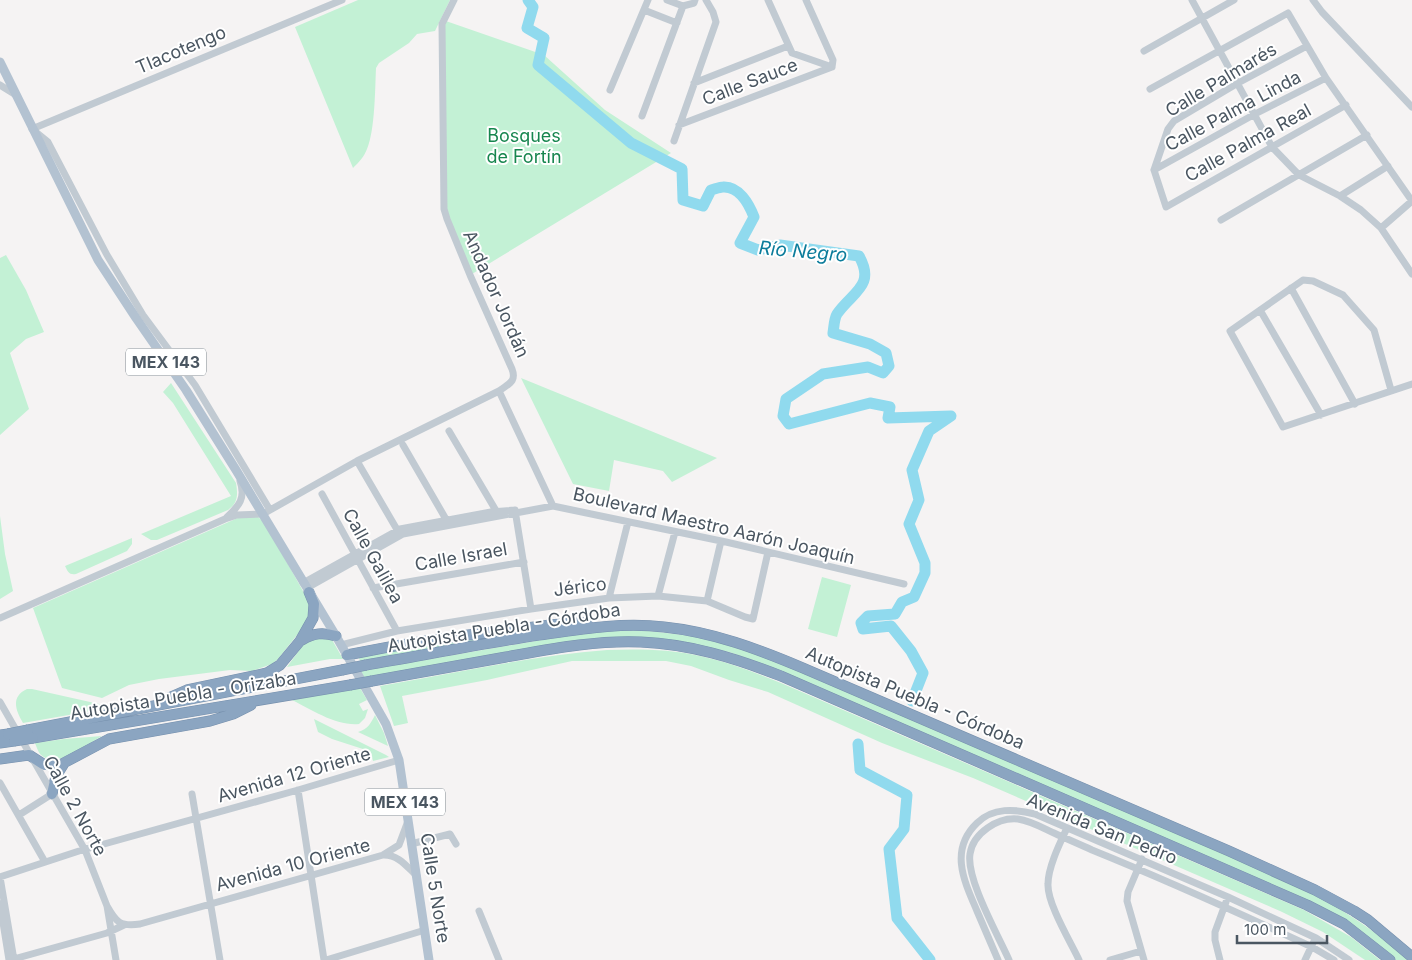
<svg xmlns="http://www.w3.org/2000/svg" width="1412" height="960" font-family="Inter,sans-serif">
<style>
.green{fill:#c3f1d5}
.lines{fill:none;stroke-linecap:round;stroke-linejoin:round}
.river{stroke:#90daee;stroke-width:11}
.highway-casing{stroke:#7690ad;stroke-width:11}
.minor{stroke:#c1cad2;stroke-width:7}
.major{stroke:#b3c2d1;stroke-width:9}
.highway{stroke:#8ba5c1;stroke-width:10}
.highway-bridge-casing{stroke:#7690ad;stroke-width:11;stroke-linecap:butt}
.highway-bridge{stroke:#8ba5c1;stroke-width:10}
.labels{text-anchor:middle;stroke-width:4;stroke-linejoin:round;paint-order:stroke}
.shield{fill:#fff;stroke:#808990;stroke-width:1}
.shield-label{font-size:16px;font-weight:bold;fill:#4a5661}
.street-label{font-size:18px;fill:#4a5661;stroke:#fff}
.park-label{font-size:18px;fill:#17864f;stroke:#fff}
.water-label{font-size:19px;font-style:italic;fill:#0c7c9b;stroke:#fff}
</style>
<rect width="100%" height="100%" fill="#f5f3f3"/>
<path class="green" d="M358,0H450L435,31L417,34L409,43L379,63L376,68C375,90 375,130 367,149C364,157 359,162 353,168L295,27Z
M443,20L544,55L605,110L671,153L472,274L444,209Z
M6,255L26,290L44,332L26,339L10,353L29,409L0,435V258Z
M521,378L717,458L672,482L663,471L614,460L609,491L573,484Z
M171,383L236,483C238,495 238,503 228,510L157,540H151L141,534L231,496L173,403L163,392Z
M0,516L5,554L13,591L0,599Z
M240,517H258L265,523L308,600L310,609V615L305,625L278,659L272,664L252,671L230,670L159,679L129,685L102,698L62,688L33,608Z
M132,538V544L127,551L76,574C69,575 68,572 65,566Z
M822,577L851,585L837,637L808,629Z
M641,630L700,637L759,654L1296,884C1339,907 1372,928 1409,960H1396C1365,933 1328,910 1291,893L755,661L729,652L663,639L364,678L360,671L594,631Z
M519,633L360,661L359,658L364,655L449,640Z
M315,637L331,638L343,659H330L287,667L303,645Z
M607,650C638,649 669,649 700,656C728,662 754,672 781,683L1304,910L1351,937L1380,960H1365L1323,932L1280,911L973,778L882,743L768,692L729,680L691,666L666,661H572L487,680L402,696L408,723L394,726L380,686C455,673 531,656 607,650Z
M360,688L367,700L359,704L363,711L368,709L365,718L359,724C336,726 312,710 292,700Z
M27,689H32L108,706L103,709L23,723C16,711 10,697 27,689Z
M375,715L384,733L388,746L358,732C368,729 371,723 375,715Z
M314,719L386,755L389,757L373,761L371,753L366,750L332,739L318,732Z
M102,736C87,744 56,771 40,754C38,751 36,746 35,743L64,739Z"/>
<g class="lines">
<path class="river" d="M528,0L533,7L527,28L544,38L538,65L631,143L682,169L683,200L703,206L711,190C715,189 720,187 723,187C739,186 749,204 754,217L740,243L758,250L780,245L859,256C876,286 852,292 837,314C834,319 834,327 833,333L870,344L886,353L889,366L883,373L868,367L823,374L786,399L783,416L789,424L870,403L890,407L888,418L951,416L929,431L912,470L919,500L909,524L925,563V573L914,597L902,602L895,614L868,616L861,623L863,629L891,626L911,651L923,673L912,701
M858,744L860,770L907,795L904,829L889,849L897,918L930,960"/>
<g class="highway-casing">
<path id="highway" d="M302,640C314,633 323,632 336,636
M347,655C401,644 455,636 510,630C535,627 561,622 587,623
M366,665C424,655 481,644 539,635C581,629 622,622 664,627C713,632 758,649 803,668L1229,851L1315,890L1354,911L1368,920L1412,957
M372,681C417,673 461,665 506,657C551,649 596,640 641,642C690,644 735,658 781,676L1307,905L1344,924L1390,960
M164,700L187,690L267,673L280,665L300,641L313,618L314,604L309,592
M28,730L342,670
M0,735L8,734
M33,738L350,685
M0,743L14,741
M0,759L29,755L43,764L58,766L109,739L210,721L233,714L251,705
M52,794L56,776L63,765"/>
</g>
<path class="minor" d="M667,0L683,6L694,3L695,0
M768,0L792,53L832,67
M806,0L833,60L832,67
M1192,0L1272,147L1299,175L1340,196L1361,210L1381,228L1412,274
M1313,0L1322,12L1412,107
M644,10L677,23
M1307,46L1238,83L1174,121L1168,129L1154,170L1166,207L1346,105
M1144,51L1234,0
M694,83L788,46
M0,85L16,95
M1150,89L1288,13L1326,78L1412,201
M610,90L648,0
M642,116L683,6
M679,125L832,67
M674,141L716,22L713,12L706,0
M1154,170L1255,114L1326,78
M1340,196L1388,166
M1221,220L1367,135
M1381,228L1412,201
M1291,288L1355,404
M1260,310L1321,415
M1391,390L1374,330L1343,295L1313,281L1303,280L1230,331L1283,427L1412,384
M499,391L553,506
M449,431L498,514
M403,445L447,521
M357,461L399,533
M322,494L397,631
M270,510L195,385L143,315L107,255L48,142L32,129L342,0
M515,510L531,609
M227,517C239,506 246,498 240,481
M303,583L400,529L491,512L515,510
M307,588L403,534L553,506L726,542L904,584
M373,588L524,562
M658,596L675,532
M609,598L628,522
M707,601L721,541
M0,618L225,519L237,515L263,514L357,461L499,391C508,384 517,382 512,369L470,275L447,219L444,209L442,24L454,0
M341,645L397,631L531,609L609,598L658,596L707,601L745,617L753,619L768,552
M0,702L85,850L107,906L116,960
M0,783L45,862
M298,790L324,960
M192,794L220,960
M19,815L52,794
M1067,828C1060,843 1048,867 1048,884C1047,903 1070,941 1079,960
M411,844L450,834L456,844
M384,855C399,855 407,867 417,876
M1142,859L1128,892L1127,901L1144,960
M0,877L79,851L298,790L399,760
M0,877L14,960
M0,904L9,960
M107,906C116,922 120,927 140,924L383,855L399,845L408,821
M479,911L499,960
M10,960L107,933L124,925
M326,960L425,930
M998,960C991,944 984,927 977,911C964,881 949,850 977,823C993,807 1015,809 1035,814L1228,897L1316,938L1349,960
M1009,960C998,935 966,879 970,854C973,833 998,817 1018,819C1031,821 1043,828 1054,833C1067,839 1079,844 1092,850C1166,880 1239,913 1312,947L1334,960
M1110,960L1141,951
M1220,960L1215,940V932L1226,902
M1305,960L1313,943"/>
<path class="major" d="M0,62L98,260L136,318L186,390L236,470L336,636L386,724L399,760L429,960"/>
<use href="#highway" class="highway"/>
<g class="highway-bridge-casing">
<path id="highway-bridge" d="M342,670L366,665
M350,685L372,681
M8,734L28,730
M14,741L33,738"/>
</g>
<use href="#highway-bridge" class="highway-bridge"/>
</g>
<g class="labels">
<g class="shield">
<rect x="126" y="348.5" width="80" height="27" rx="4"/>
<rect x="365" y="788.5" width="80" height="27" rx="4"/>
</g>
<g class="shield-label">
<text x="166" y="368">MEX 143</text>
<text x="405" y="808">MEX 143</text>
</g>
<g class="street-label">
<text transform="translate(181 50) rotate(-23)" y="6">Tlacotengo</text>
<text transform="translate(1221 80) rotate(-31)" y="6">Calle Palmarés</text>
<text transform="translate(750 82) rotate(-21)" y="6">Calle Sauce</text>
<text transform="translate(1233 111) rotate(-28)" y="6">Calle Palma Linda</text>
<text transform="translate(1248 143) rotate(-29)" y="6">Calle Palma Real</text>
<text transform="translate(496 294) rotate(66)" y="6">Andador Jordán</text>
<text transform="translate(714 526) rotate(13)" y="6">Boulevard Maestro Aarón Joaquín</text>
<text transform="translate(373 556) rotate(61)" y="6">Calle Galilea</text>
<text transform="translate(461 557) rotate(-10)" y="6">Calle Israel</text>
<text transform="translate(580 587) rotate(-7)" y="6">Jérico</text>
<text transform="translate(504 628) rotate(-9)" y="6">Autopista Puebla - Córdoba</text>
<text transform="translate(183 696) rotate(-9)" y="6">Autopista Puebla - Orizaba</text>
<text transform="translate(915 698) rotate(23)" y="6">Autopista Puebla - Córdoba</text>
<text transform="translate(294 775) rotate(-16)" y="6">Avenida 12 Oriente</text>
<text transform="translate(75 806) rotate(61)" y="6">Calle 2 Norte</text>
<text transform="translate(1102 829) rotate(22)" y="6">Avenida San Pedro</text>
<text transform="translate(293 865) rotate(-15)" y="6">Avenida 10 Oriente</text>
<text transform="translate(435 888) rotate(81)" y="6">Calle 5 Norte</text>
</g>
<g class="park-label">
<text x="524" y="142">Bosques<tspan x="524" dy="21">de Fortín</tspan></text>
</g>
<g class="water-label">
<text transform="translate(803 251) rotate(5)" y="7">Río Negro</text>
</g>
</g>
<path d="M1237 935v8h90v-8" fill="none" stroke="#4a5661" stroke-width="2.5"/>
<text x="1244" y="935" font-size="15" fill="#4a5661" stroke="#ffffff" stroke-width="4" paint-order="stroke">100 m</text>
</svg>
